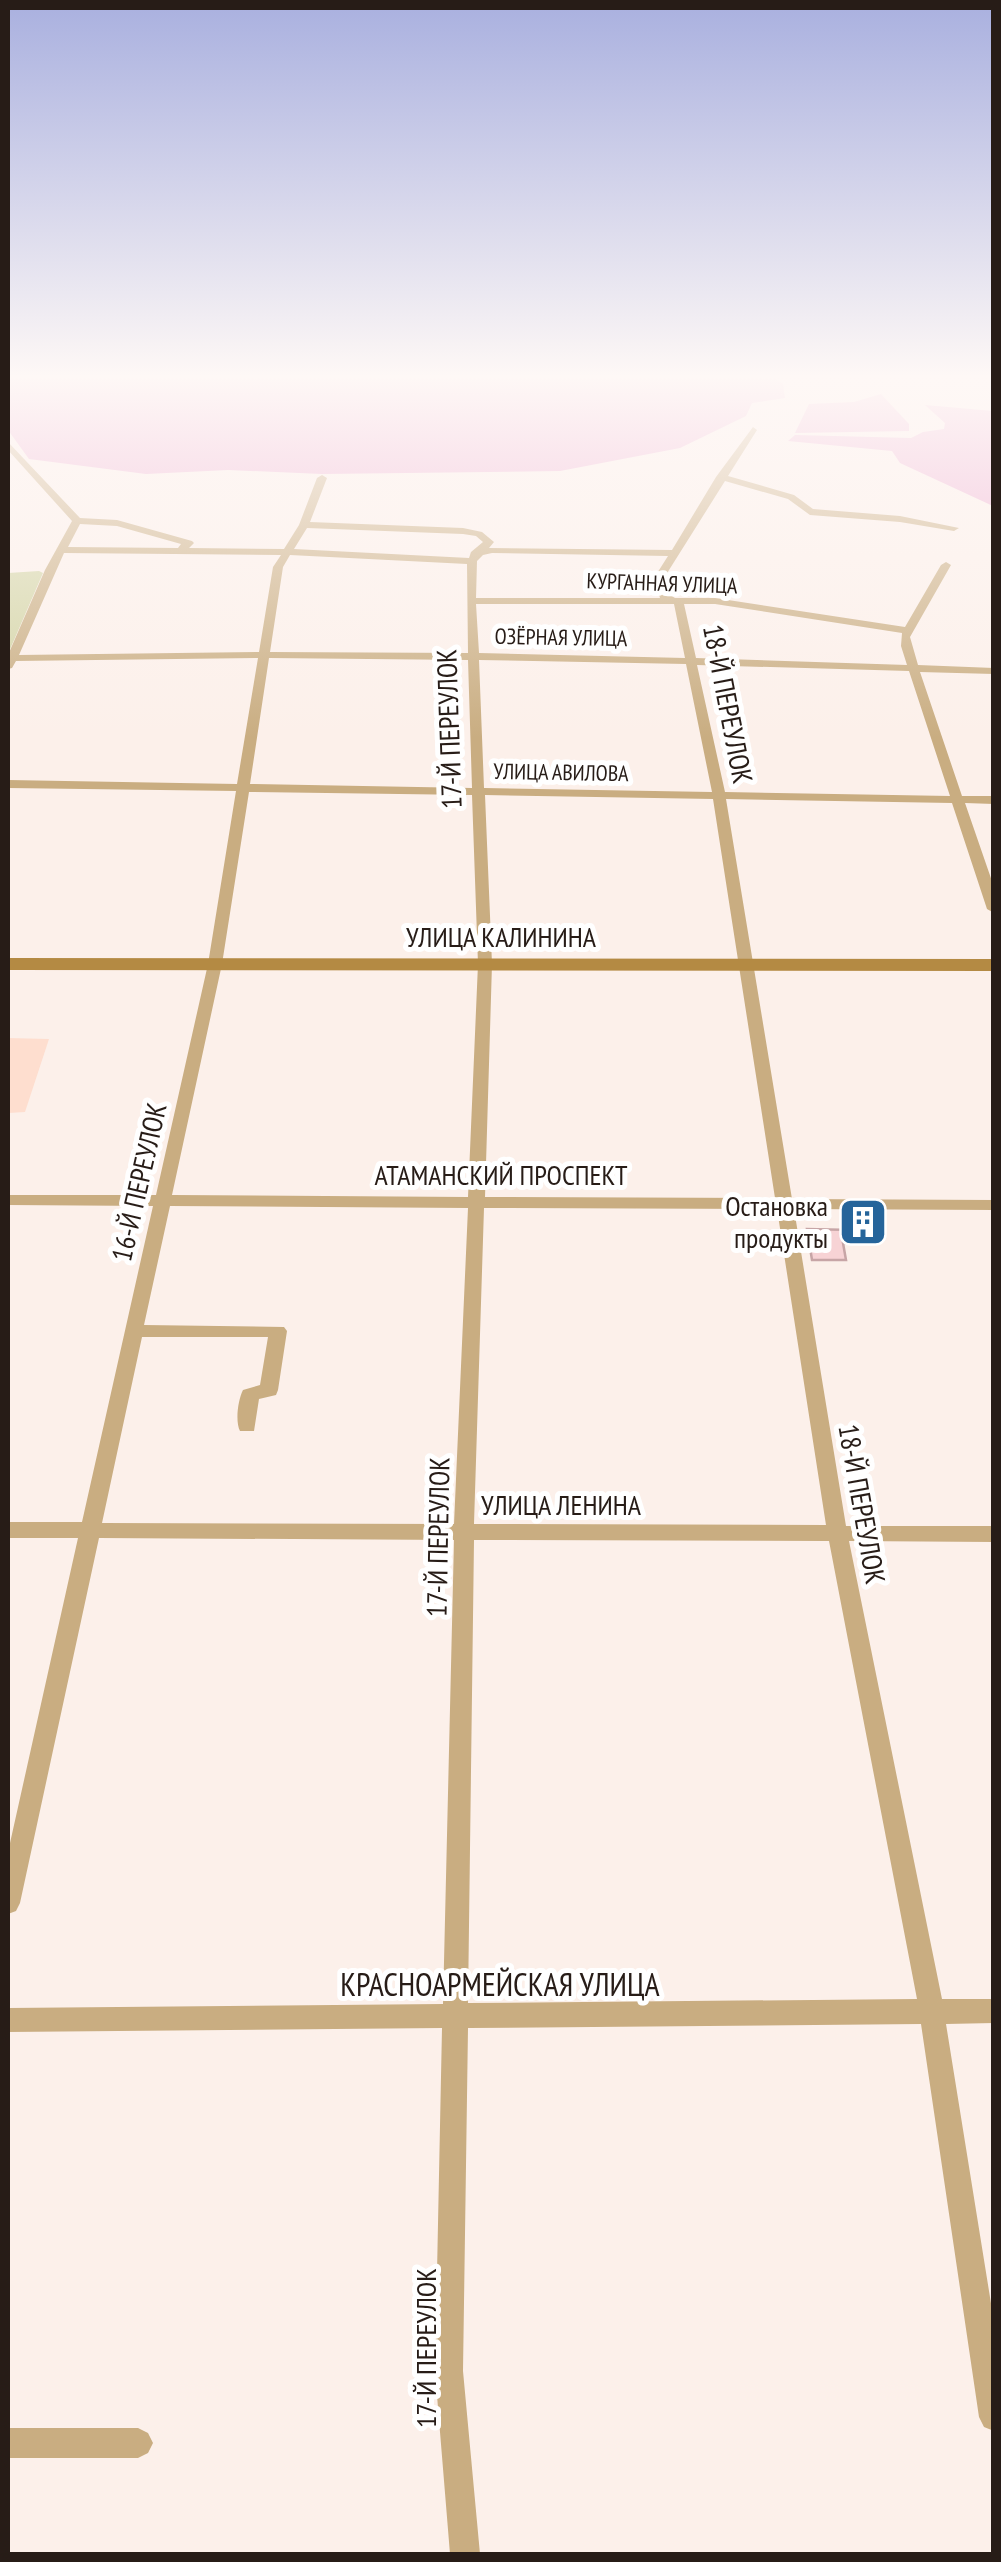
<svg xmlns="http://www.w3.org/2000/svg" width="1001" height="2562" font-family="'PT Sans Narrow',sans-serif">
<style>
.built{fill:#fedecf}
.green{fill:#d2d4a4}
.water{fill:#ecabd1}
.building{fill:#f7d3d5;stroke:#c7a5a6;stroke-width:2.5}
.lines{fill:none;stroke-linecap:round;stroke-linejoin:round}
.street{fill:#c9ad81;fill-rule:evenodd}
.secondary{fill:#b48a43;fill-rule:evenodd}
.labels{text-anchor:middle;stroke-width:10;stroke-linejoin:round;paint-order:stroke}
.far-street-label{font-size:22px;fill:#271c17;stroke:#fff}
.street-label{font-size:28px;fill:#271c17;stroke:#fff}
.poi-label{font-size:28px;fill:#271c17;stroke:#fff;text-anchor:end}
.near-street-label{font-size:32px;fill:#271c17;stroke:#fff}
</style>
<rect width="100%" height="100%" fill="#fcf0ea"/>
<path class="built" d="M8,1038L49,1039L25,1112L8,1113Z"/>
<path class="green" d="M39,571L43,573L8,654V573Z"/>
<path class="water" d="M8,379H776L783,384L785,398L752,403L746,416L680,448L560,471L322,474L228,470L146,474L29,459L8,430Z
M881,394L909,424V431L795,433L809,404L854,402Z
M925,405L993,411V506L900,463L892,451L788,441L795,435L911,438L923,432L944,429L945,423Z"/>
<path class="building" d="M851,1219H874L878,1243H843L846,1260H812L807,1229L853,1230Z"/>
<g class="lines">
<path class="street" d="M753,427L757,430L728,476L794,495L813,509L900,516L959,528L954,531L900,522L810,515L788,499L725,481L664,578L667,593L675,598H715L905,627L941,565L946,562L951,565L910,637L918,665L994,668V674L920,672L962,796H994V804L965,803L994,887V913L987,909L952,803L726,799L792,1199L994,1200V1210L794,1209L846,1526H994V1542L849,1541L942,1999H994V2023L946,2024L994,2322V2431L984,2427L979,2417L921,2024L468,2028L463,2371L480,2554H450L435,2371L442,2028L8,2032V2008L443,2004L454,1540L99,1538L20,1903L16,1911L8,1914V1852L78,1538H8V1522H82L153,1206L8,1205V1195H156L208,964L236,791L8,788V780L237,784L258,658L16,661L12,668L8,669V655L45,570L72,521L8,450V442L80,518L117,520L192,541L194,543L189,548L284,549L299,525L317,478L322,475L327,478L310,522L463,528L482,532L494,542L489,548L672,550L716,477ZM80,524L117,526L181,544L178,548L68,547ZM307,528L463,534L476,536L483,542L471,552L469,558L294,549ZM64,553L281,555L273,567L259,652L19,655ZM492,553L668,556L654,578L660,598H476L477,561L483,555ZM290,555L467,564L468,653L270,652L283,567ZM476,604H674L685,658L479,653ZM684,604H715L902,633L901,646L907,665L696,658ZM269,658L468,660L472,788L250,784ZM479,660L686,664L712,792L484,788ZM697,665L909,671L950,796L725,792ZM249,792L472,795L478,964L468,1197L172,1195L222,964ZM485,795L713,799L775,1198L485,1197L492,964ZM170,1206L468,1208L454,1524L102,1523L142,1337H268L260,1385L243,1390C238,1400 235,1421 240,1431H254L259,1399L276,1395L278,1390L287,1331L284,1327L144,1325ZM484,1208L777,1209L826,1525L474,1524ZM474,1540L829,1541L917,1999L468,2003Z
M8,2428H138L148,2433L153,2443L148,2453L138,2458H8Z"/>
<path class="secondary" d="M8,958L994,959V971L8,970Z"/>
</g>
<linearGradient id="sky" x2="0" y2="1"><stop stop-color="#a9b0df"/><stop offset="0.51" stop-color="#fef8f6"/><stop offset="1" stop-color="#fef8f6" stop-opacity="0"/></linearGradient>
<rect width="1001" height="738" fill="url(#sky)"/>
<defs>
<g id="building-square" transform="scale(2.5)"><rect x="-9" y="-9" width="18" height="18" rx="4" fill="#25649a" stroke="#fff"/><path d="M-4-6H4V6H1V3H-1V6H-4ZM-2.5-4.3h1.7v1.8h-1.7ZM.8-4.3h1.7v1.8H.8ZM-2.5-1h1.7V.8h-1.7ZM.8-1h1.7V.8H.8Z" fill="#fff"/></g>
</defs>
<g fill-rule="evenodd">
<use href="#building-square" x="863" y="1222"/>
</g>
<g class="labels">
<g class="far-street-label">
<text transform="translate(662 583) rotate(2)" y="8">КУРГАННАЯ УЛИЦА</text>
<text transform="translate(561 637) rotate(1)" y="8">ОЗЁРНАЯ УЛИЦА</text>
<text transform="translate(561 772) rotate(1)" y="8">УЛИЦА АВИЛОВА</text>
</g>
<g class="street-label">
<text transform="translate(728 704) rotate(79)" y="10">18-Й ПЕРЕУЛОК</text>
<text transform="translate(449 729) rotate(-92)" y="10">17-Й ПЕРЕУЛОК</text>
<text x="501" y="947">УЛИЦА КАЛИНИНА</text>
<text x="501" y="1185">АТАМАНСКИЙ ПРОСПЕКТ</text>
<text transform="translate(139 1182) rotate(-77)" y="10">16-Й ПЕРЕУЛОК</text>
<text transform="translate(862 1504) rotate(80)" y="10">18-Й ПЕРЕУЛОК</text>
<text x="561" y="1515">УЛИЦА ЛЕНИНА</text>
<text transform="translate(438 1537) rotate(-89)" y="10">17-Й ПЕРЕУЛОК</text>
<text transform="translate(426 2348) rotate(-90)" y="10">17-Й ПЕРЕУЛОК</text>
</g>
<g class="poi-label">
<text x="828" y="1216">Остановка<tspan x="828" dy="32">продукты</tspan></text>
</g>
<g class="near-street-label">
<text x="500" y="1996">КРАСНОАРМЕЙСКАЯ УЛИЦА</text>
</g>
</g>
<rect width="1001" height="2562" fill="none" stroke="#271c17" stroke-width="20"/>
</svg>
